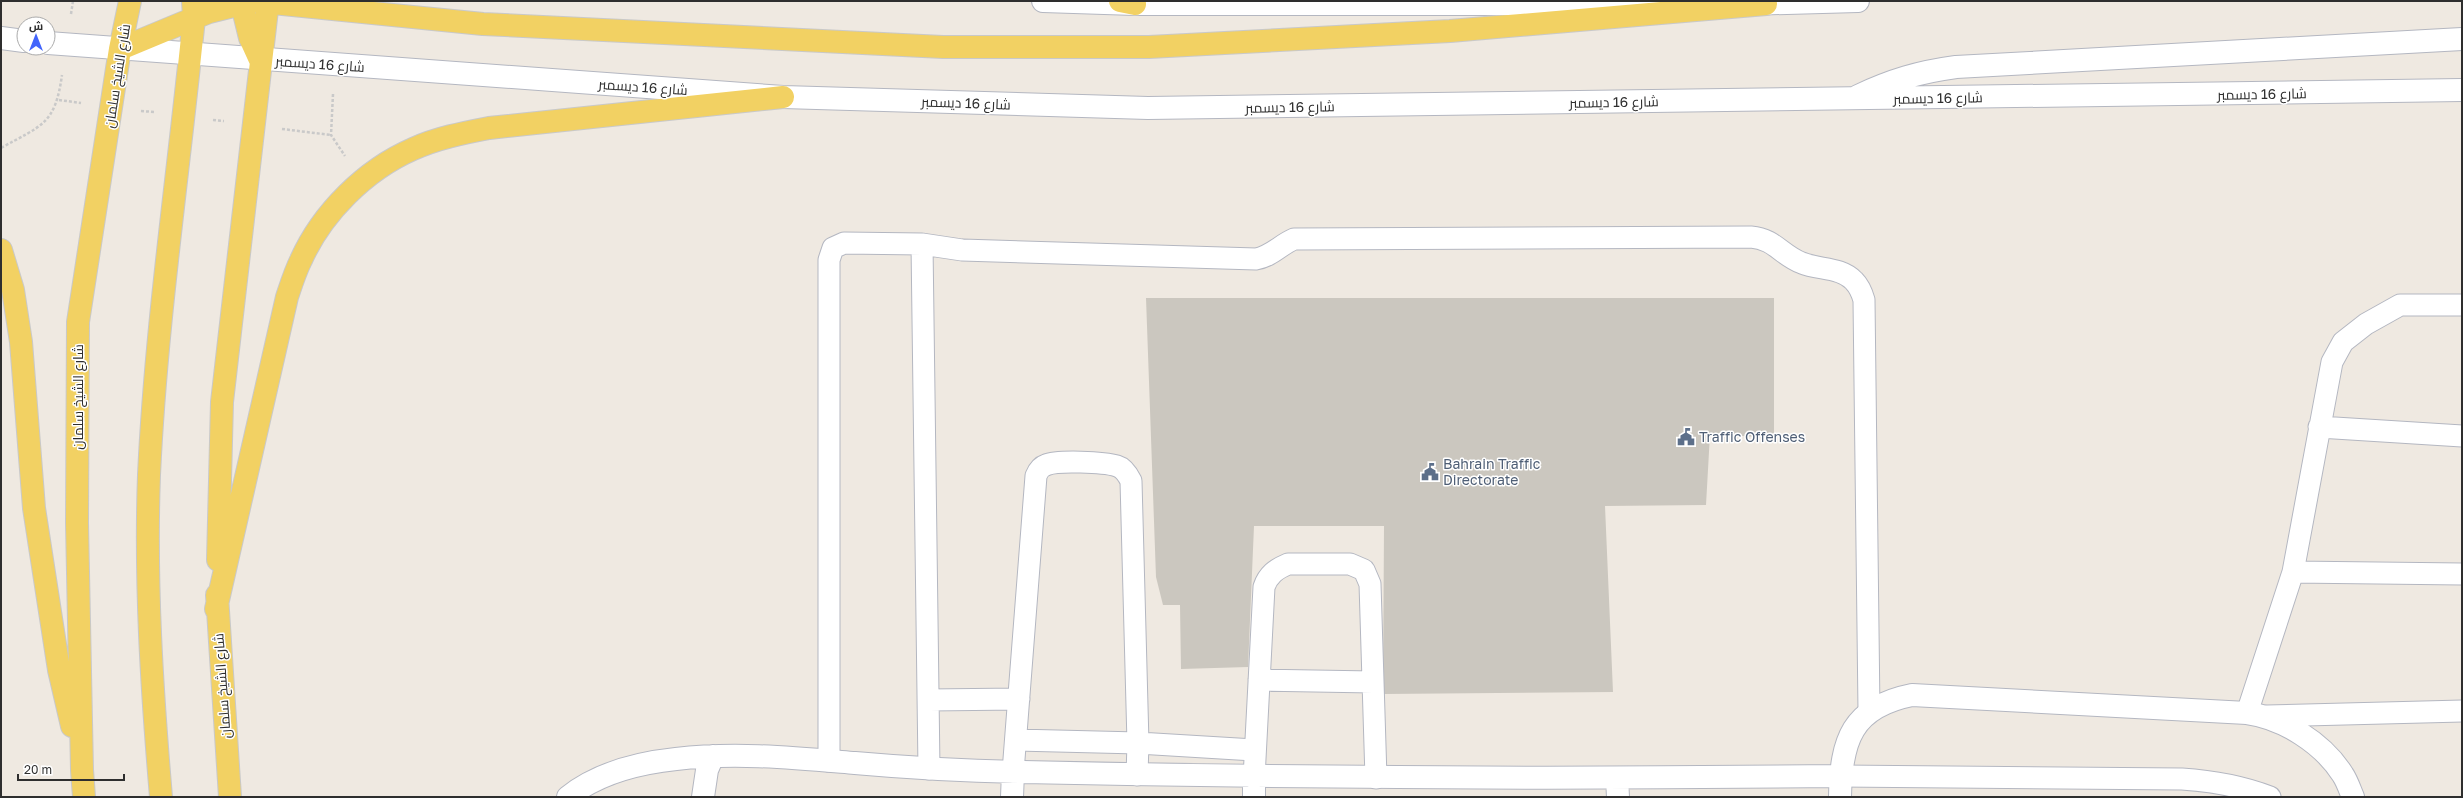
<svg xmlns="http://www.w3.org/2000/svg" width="2463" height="798" font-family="'Golos Text',Cairo,sans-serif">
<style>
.building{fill:#cbc7bf}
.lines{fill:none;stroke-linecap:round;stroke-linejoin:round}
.lane-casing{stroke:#b4b7c1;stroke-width:23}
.street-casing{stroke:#b4b7c1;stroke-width:24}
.secondary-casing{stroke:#b4b7c1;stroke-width:24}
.primary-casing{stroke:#c9c9c9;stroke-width:24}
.path{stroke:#c9c9c9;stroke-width:2.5;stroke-dasharray:3 2;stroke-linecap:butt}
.lane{stroke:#fff;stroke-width:21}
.street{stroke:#fff;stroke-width:22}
.secondary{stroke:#fff;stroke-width:22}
.primary{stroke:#f2d163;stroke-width:22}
.labels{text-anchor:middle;stroke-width:3;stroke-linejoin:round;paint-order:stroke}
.street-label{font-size:14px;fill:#2e2e2e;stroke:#fff}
.service-label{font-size:14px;fill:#4e5e75;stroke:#fff;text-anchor:start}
</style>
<rect width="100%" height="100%" fill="#efe9e1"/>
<path class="building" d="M1146,298H1774V438L1710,434L1706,505L1605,506L1613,692L1383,694L1384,526H1254L1248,667L1181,669L1180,605H1163L1156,577Z"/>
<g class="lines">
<g class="lane-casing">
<path id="lane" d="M922,244L929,769
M2319,427L2462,436
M2293,572L2462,574
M1259,680L1373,682
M929,700L1019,699
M2247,713L2293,572L2332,362L2343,342L2366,324L2400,305H2462
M2267,716L2462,711
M1016,740L1138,743L1254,750
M829,761V260L833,248L844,243L922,244L962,250L1256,259C1272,256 1280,245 1294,239L1751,237C1775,239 1781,255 1802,263C1819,270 1841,267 1854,281C1859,286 1862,293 1864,300L1869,711
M1013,772L1036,476C1038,471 1040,467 1046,465C1057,460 1104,462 1117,466C1124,468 1128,475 1131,481L1138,743L1137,775
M1840,776L2182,779C2213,781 2241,786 2270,797
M1254,778L1264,587C1268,575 1276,569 1288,564H1350L1364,570L1370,584L1376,778"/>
</g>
<g class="street-casing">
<path id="street" d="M1254,778V797
M1617,778L1618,797
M568,797C598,773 638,763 676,759C736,752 795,758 855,763C911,768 967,771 1023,772C1295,778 1568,779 1840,776
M703,797L707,770L713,756
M1012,797L1013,772
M1840,797C1841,740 1852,707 1912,695L2247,713C2283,718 2323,743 2343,775C2347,781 2350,790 2353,797"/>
</g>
<g class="secondary-casing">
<path id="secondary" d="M1043,1L1135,4H1666
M1746,4L1858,1
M1,38L24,41
M48,43L783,97L1148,108L2462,90
M1858,96C1892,80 1919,72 1956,67L2462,39"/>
</g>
<g class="primary-casing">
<path id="primary" d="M241,1L250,38L260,60
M1120,1L1135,4
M120,49L209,12L253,1L483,24L943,47H1149L1450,31L1766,4
M1,250L13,290L21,342L34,508L59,670L72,726
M218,560L222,402L268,1
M217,595L230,797
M216,609L287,297C291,285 295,272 301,260C322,213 365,170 413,149C437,138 463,133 489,128L783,97
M84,797L82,770L77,523L78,322L120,49L130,1
M161,797C152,691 145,582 149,475C156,323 179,170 194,18L193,1"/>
</g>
<path class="path" d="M71,14L73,1
M333,94L331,135L345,156
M59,100L81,103
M141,111L154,112
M213,120L224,121
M282,129L331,135
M1,148C42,125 55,125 62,75"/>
<use href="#lane" class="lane"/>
<use href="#street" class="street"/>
<use href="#secondary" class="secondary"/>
<use href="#primary" class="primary"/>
</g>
<defs>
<g id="civic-bare" transform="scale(1.38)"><path d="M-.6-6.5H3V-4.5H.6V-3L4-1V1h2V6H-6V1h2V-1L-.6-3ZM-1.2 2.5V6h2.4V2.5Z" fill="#5c6f8a" stroke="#fff" stroke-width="2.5" paint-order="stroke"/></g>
</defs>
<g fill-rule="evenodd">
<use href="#civic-bare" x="1686" y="437"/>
<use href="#civic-bare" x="1430" y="472"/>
</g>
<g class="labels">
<g class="street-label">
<text transform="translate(320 64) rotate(4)" y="5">شارع 16 ديسمبر</text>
<text transform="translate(117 76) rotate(-81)" y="5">شارع الشيخ سلمان</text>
<text transform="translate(643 87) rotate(4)" y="5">شارع 16 ديسمبر</text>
<text transform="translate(2262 94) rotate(-1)" y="5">شارع 16 ديسمبر</text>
<text transform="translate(1938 98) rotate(-1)" y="5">شارع 16 ديسمبر</text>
<text transform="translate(1614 102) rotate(-1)" y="5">شارع 16 ديسمبر</text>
<text transform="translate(966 103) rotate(2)" y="5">شارع 16 ديسمبر</text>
<text transform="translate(1290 107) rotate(-1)" y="5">شارع 16 ديسمبر</text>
<text transform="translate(78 397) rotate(-90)" y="5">شارع الشيخ سلمان</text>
<text transform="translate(222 686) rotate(-94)" y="5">شارع الشيخ سلمان</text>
</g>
<g class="service-label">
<text x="1699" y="442">Traffic Offenses</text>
<text x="1443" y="469">Bahrain Traffic<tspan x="1443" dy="16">Directorate</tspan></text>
</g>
</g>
<rect width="2463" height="798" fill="none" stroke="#2e2e2e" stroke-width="4"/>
<g transform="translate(36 36)"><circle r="19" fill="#ffffff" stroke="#ababab"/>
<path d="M0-3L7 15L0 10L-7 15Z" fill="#4264fb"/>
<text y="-6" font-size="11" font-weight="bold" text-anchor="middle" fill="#2e2e2e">ش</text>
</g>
<path d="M18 774v6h106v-6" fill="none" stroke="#2e2e2e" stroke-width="2"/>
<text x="24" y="774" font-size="12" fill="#2e2e2e" stroke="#ffffff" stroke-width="3" paint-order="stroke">20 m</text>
</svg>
